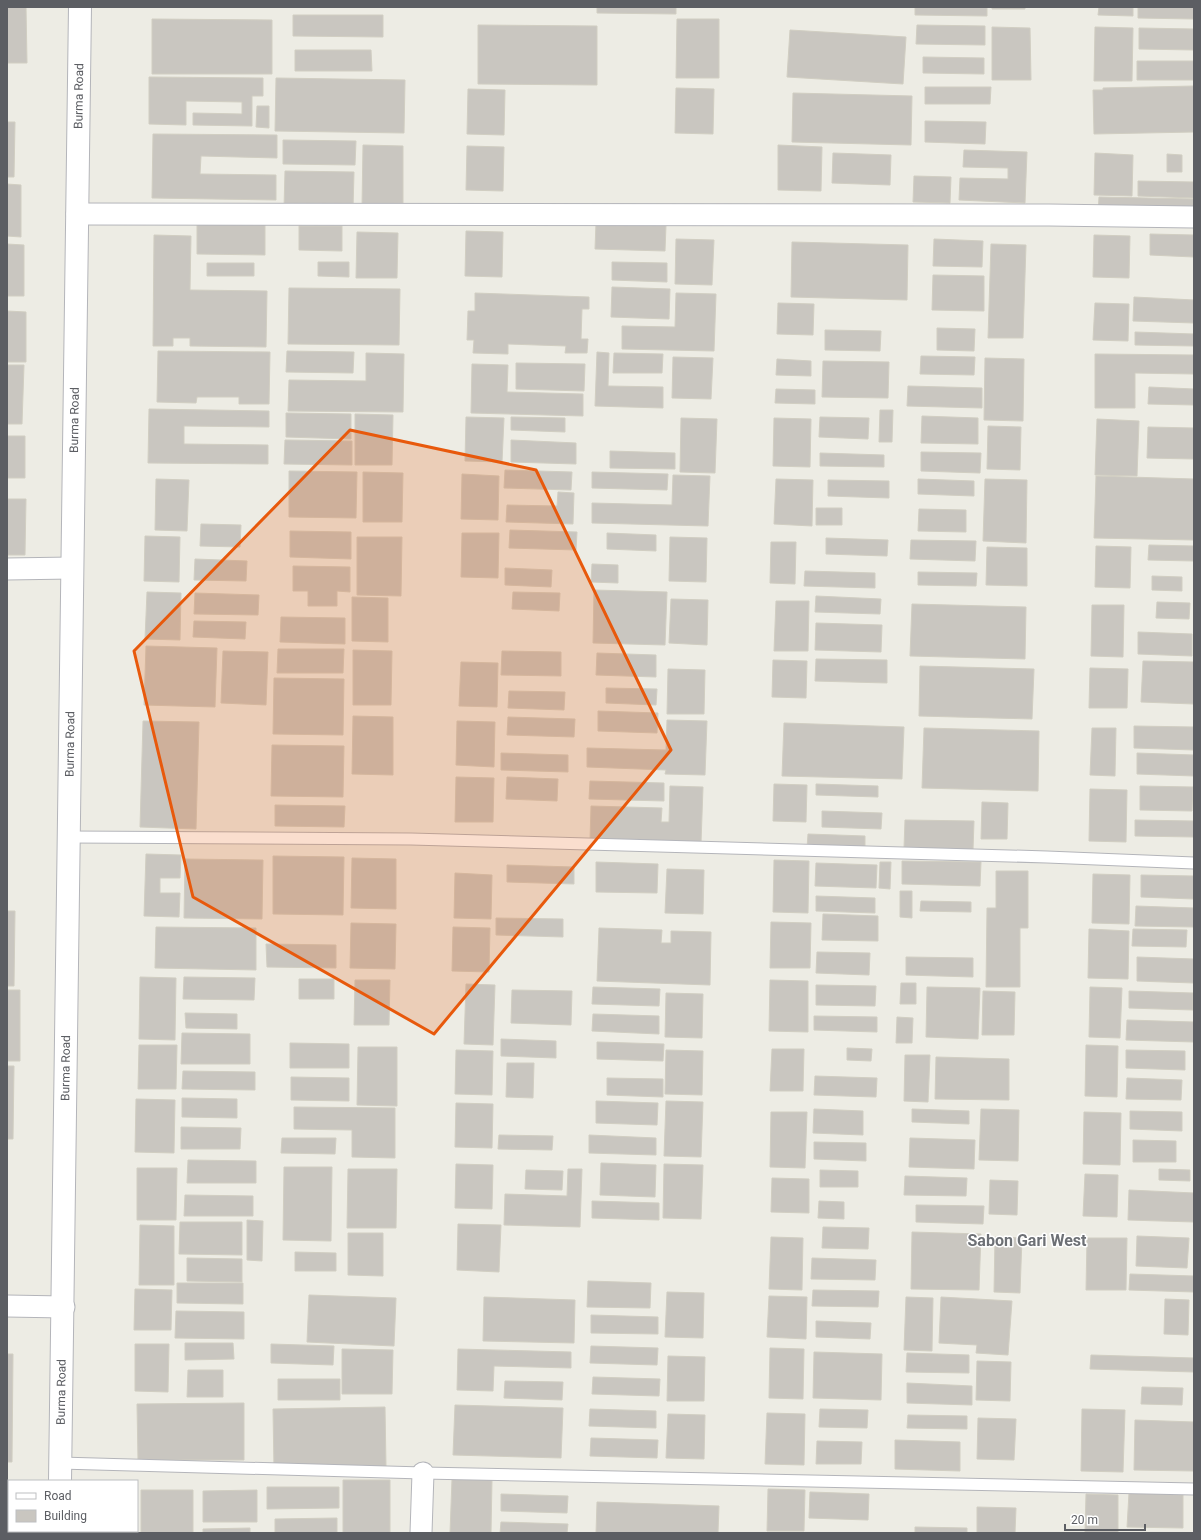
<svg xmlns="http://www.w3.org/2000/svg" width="1201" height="1540" font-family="Roboto,sans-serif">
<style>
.building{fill:#c9c6c0;stroke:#d1cec2}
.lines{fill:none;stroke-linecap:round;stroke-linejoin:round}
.service-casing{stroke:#b4b5ba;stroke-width:13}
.minor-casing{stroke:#b4b5ba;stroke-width:23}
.tertiary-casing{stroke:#b4b5ba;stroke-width:24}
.service{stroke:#fff;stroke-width:11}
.minor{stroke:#fff;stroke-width:21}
.tertiary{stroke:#fff;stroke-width:22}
.marked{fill:#e8590c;fill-opacity:0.2;stroke:#e8590c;stroke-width:3;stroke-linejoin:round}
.labels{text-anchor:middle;stroke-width:3;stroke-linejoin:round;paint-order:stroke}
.street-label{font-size:12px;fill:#5c5e63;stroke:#fff}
.district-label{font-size:16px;font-weight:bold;fill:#6d7075;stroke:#fff}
</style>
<rect width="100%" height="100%" fill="#edece4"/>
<path class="building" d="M7,7H26L27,63H7Z
M597,7H676V14L597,13Z
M915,7H987V16L915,15Z
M992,7H1025V9H992Z
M1099,7H1133V16L1098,15Z
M1138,7H1194V19L1138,18Z
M293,15H383V37L293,36Z
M152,19L272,20V74H152Z
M677,19H719V78H676Z
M478,25L597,26V85L478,84Z
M917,25L985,26V45L916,44Z
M992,27L1030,28L1031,80H992Z
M1095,27L1133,28L1132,81H1094Z
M1139,28L1194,29V50L1139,49Z
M790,30L906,37L903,84L787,77Z
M295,50H371L372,71H295Z
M923,57L984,58V74L923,73Z
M1137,61H1194V80H1137Z
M149,77L263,78V96H252V126L193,125V113L242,114V102L186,101V125L149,124Z
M276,78L405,80L404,133L275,131Z
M1194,86V132L1094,134L1093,90H1103V88Z
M925,87H991L990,104H925Z
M676,88L714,89L713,134L675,133Z
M468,89L505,90L504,135L467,134Z
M793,93L912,96L911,145L792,142Z
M257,106H269V128L256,127Z
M925,121L986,122L985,144L925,142Z
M7,122H15L14,177H7Z
M153,134L277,135V158L201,156L200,174L276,175V200L152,198Z
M283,140L356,141L355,165L283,164Z
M363,145L403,146V208L362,207Z
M778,145L822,147L821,191L778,190Z
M467,146L504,147L503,191L466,190Z
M964,150L1027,152L1025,203L959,200L960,178L1008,179V168L963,167Z
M833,153L891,155L890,185L832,183Z
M1095,153L1133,155L1132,196L1094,195Z
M1167,154L1182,155V172H1167Z
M285,171L354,172L353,209L284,208Z
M914,176L951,177L950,203L913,202Z
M1138,181L1194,182V198L1138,196Z
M7,184L21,185V237L7,236Z
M1099,197L1194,199V216L1098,213Z
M596,223L666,225L665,251L595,249Z
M197,224L265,225V255L197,254Z
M299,226H342V251L299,250Z
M466,231L503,232L502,277L465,276Z
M357,232L398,233L397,278H356Z
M1150,234L1194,235V257L1150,255Z
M154,235L191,236L190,290L267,291L266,347L190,346V338H173V346H153Z
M1094,235L1130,236L1129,278L1093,277Z
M676,239L714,240L712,285L675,284Z
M934,239L983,241L982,267L933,266Z
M792,242L908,245L907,300L791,297Z
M7,244L24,245V296H7Z
M991,244L1026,245L1023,338H988Z
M318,262H349V277L318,276Z
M612,262L667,263V282L612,280Z
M207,263H254V276H207Z
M933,275L984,276V311L932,310Z
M612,287L670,289L669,319L611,317Z
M289,288L400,289L399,345L288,344Z
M475,293L589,297V309H582L581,339H588L587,353H565L566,346L508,344V354L473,353L474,340H467L468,311H475Z
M676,293L716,294L714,351L622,349V326L675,327Z
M1134,297L1194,300V323L1133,321Z
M778,303L814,304L813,335L777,334Z
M1095,303L1129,304L1128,341L1093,340Z
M7,311L26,312V362H7Z
M937,328L975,329L974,351L937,350Z
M825,330L881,331L880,351L825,350Z
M1135,332L1194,334V346L1135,345Z
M158,351L270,352L269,404H239V397H197L196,403L157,402Z
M287,351L354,352L353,373L286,372Z
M597,352L609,353L608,386L663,387V408L595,406Z
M366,353L404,354L403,412L288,411L289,380L366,381Z
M614,353L663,354L662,373H613Z
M1095,354L1194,355V374L1135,373V408H1095Z
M921,356L975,357L974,375L920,374Z
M673,357L713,358L711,399L672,398Z
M985,358L1024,359L1023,421L984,420Z
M777,359L811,361V376L776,375Z
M823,361L889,362L888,398L822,397Z
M516,363L585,364L584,391L516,389Z
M472,364L508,365L507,392L583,394V416L471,413Z
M7,365H24L22,424H7Z
M908,386L982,388V408L907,406Z
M1149,387L1194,389V405L1148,404Z
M776,389L815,390V404L775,403Z
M149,409L269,411V427L184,426V444L268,445V464L148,463Z
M880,410H893L892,442H879Z
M286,413L351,414V439L286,437Z
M355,414L393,415L392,465H355Z
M922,416L978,418V444L921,443Z
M466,417L504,418L502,462L465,461Z
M511,417L565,418V432L511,430Z
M820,417L869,418L868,439L819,437Z
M681,418L717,419L715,473L680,472Z
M774,418L811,419L810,467L773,466Z
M1097,419L1139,421L1137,476L1095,475Z
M988,426L1021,427L1020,470L987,469Z
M1148,427L1194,428V459L1147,458Z
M7,436H25V478H7Z
M285,440L352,441V465L284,464Z
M511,440L576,443V464L511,462Z
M610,451L675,453V469L610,468Z
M921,452L981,453L980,473L921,471Z
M820,453L884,455V467L820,466Z
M505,470L572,472L571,490L504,488Z
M289,471L357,472L356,518L289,517Z
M363,472L403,473L402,522H363Z
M592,472L668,474L667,490L592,488Z
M462,474L499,476L498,520L461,519Z
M673,475L710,476L708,526L592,523V503L672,505Z
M1096,476L1194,479V540L1094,538Z
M156,479L189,480L187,531L155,530Z
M776,479L813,480L812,526L774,524Z
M918,479L974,481V496L918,494Z
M985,479L1027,480L1026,543L983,541Z
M828,480L889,481V498L828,496Z
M558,492L574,493L573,524L506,522L507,505L557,506Z
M7,499H26L25,555H7Z
M816,508H842V525H816Z
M919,509L966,510V532L918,531Z
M201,524L241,525L240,547L200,546Z
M510,530L577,532L576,550L509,548Z
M290,531L351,532V559L290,557Z
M462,533H499L498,578L461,577Z
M607,533L656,535V551L607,549Z
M145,536L180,537L179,582L144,581Z
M357,537H402L401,596L357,595Z
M670,537L707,538L706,582L669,581Z
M826,538L888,540L887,556L826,554Z
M911,540L976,541L975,561L910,559Z
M771,542H796L795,584L770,583Z
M1149,545L1194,546V561L1148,560Z
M1096,546L1131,547L1130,588L1095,587Z
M987,547L1027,548V586L986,585Z
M195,559L247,561L246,581L194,580Z
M592,564L618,565V583L591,582Z
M293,566L350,567V592L337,591V606H308V591H293Z
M505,568L552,570L551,587L505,585Z
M805,571L875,573V588L804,586Z
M918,572L977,573L976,586L918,585Z
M1152,576L1182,577V591L1152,590Z
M594,590L667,592L665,645L593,643Z
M147,592L181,593L180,640L145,639Z
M513,592L560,593L559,611L512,609Z
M195,593L259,595L258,615L194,614Z
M816,596L881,599L880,614L815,612Z
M352,597L388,598V642L352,641Z
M671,599L708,600L707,645L669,643Z
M776,601H809L808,651H774Z
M1157,602L1190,603L1189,619L1156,618Z
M912,604L1026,607L1025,659L910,656Z
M1092,605H1124L1123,657L1091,656Z
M281,617L345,618V644L280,642Z
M194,621L246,622L245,639L193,637Z
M816,623L882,625L881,652L815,650Z
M1138,632L1192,634V656L1138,654Z
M146,646L217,648L215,707L144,705Z
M278,649H344L343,673H277Z
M353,650L392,651L391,705H353Z
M223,651L268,652L266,705L221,703Z
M502,651L561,652V676L501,675Z
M597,653L656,655V677L596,675Z
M816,659L887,660V683L815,681Z
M773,660L807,661L806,698L772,697Z
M1143,661L1194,662V704L1141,702Z
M461,662L498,663L497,707L459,706Z
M920,666L1034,669L1032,719L919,716Z
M1090,668L1128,669L1127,708H1089Z
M668,669L705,670L704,714H667Z
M274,678L344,679L343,735L273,734Z
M606,688L657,689L656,705L606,703Z
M509,691L565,692L564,710L508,708Z
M598,711L658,713L657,733L598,731Z
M353,716L393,717V775L352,774Z
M508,717L575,719L574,737L507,735Z
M667,720L707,721L705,775L665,774L666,770L587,767V748L666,750Z
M143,721L199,722L196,829L140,827Z
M457,721L495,722L494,767L456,765Z
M784,723L904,727L902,779L782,776Z
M1134,726L1194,727V750L1134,748Z
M924,728L1039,731L1038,791L922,788Z
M1092,728H1116L1115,776L1090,775Z
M272,745L344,746L343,797L271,796Z
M501,753L568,755V772L501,770Z
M1137,753L1194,755V776L1137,774Z
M456,777L494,778L493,822H455Z
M507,777L558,779L557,801L506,799Z
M590,781L664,783V801L589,799Z
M774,784L807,785L806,822L773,821Z
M816,784L878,786V797L816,795Z
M670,786L703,787L701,843L590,840L591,806L662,808L661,822H669Z
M1140,786L1193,787L1192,811L1140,810Z
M1090,789L1127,790L1126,842L1089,841Z
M982,802L1008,803L1007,839H981Z
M275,805L345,806L344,827L275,826Z
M822,811L882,813L881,829L822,827Z
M905,820L974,821L973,850L904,848Z
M1135,820L1194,821V837L1135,836Z
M808,834L865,836V850L807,848Z
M146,854L181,855L180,878H160V893H180L179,917L144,916Z
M273,856L344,857L343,915L273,914Z
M352,858L396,859V909L351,908Z
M185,859L263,860L262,919L184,918Z
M774,860L809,861L808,913L773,912Z
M902,861L981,862L980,886L902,884Z
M596,862L658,864L657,893L596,892Z
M880,862H891L890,889L879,888Z
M816,863L877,865L876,888L815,886Z
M507,865L574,867V884L507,882Z
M667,869L704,870L703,914L665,913Z
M996,871H1028V928H1020V987H986L987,908H996Z
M455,873L492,875L491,919L454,918Z
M1093,874L1130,875L1129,924L1092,923Z
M1141,875L1194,876V899L1141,897Z
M900,891H912V918L900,917Z
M816,896L875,898V913L816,911Z
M921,901L971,902V912L920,911Z
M1136,906L1194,908V927L1135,926Z
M7,911H15L14,986H7Z
M823,914L878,916V941L822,940Z
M496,918L563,919V937L496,935Z
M771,922L811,923L810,968H770Z
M351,923L396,924L395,969L350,968Z
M156,927L256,928V970L155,968Z
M453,927L490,928L489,972L452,971Z
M599,928L662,930L661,943H671V931L711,932L710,985L597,981Z
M1089,929L1129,931L1128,979L1088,978Z
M1133,929L1187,930L1186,947L1132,946Z
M266,944L336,945V968L267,967Z
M817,952L870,953L869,975L816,973Z
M906,957L973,958V977L906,975Z
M1137,957L1194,959V983L1137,981Z
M140,977L176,978L175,1040L139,1039Z
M184,977L255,978L254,1000L183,999Z
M299,979H334V999H299Z
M355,980H390L389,1025H354Z
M770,980L808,981V1032L769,1031Z
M901,983H916V1004H900Z
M466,984L495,985L493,1045L464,1044Z
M816,985L876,986L875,1006L816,1005Z
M593,987L660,989L659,1006L592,1004Z
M927,987L980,988L978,1039L926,1037Z
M1090,987L1122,988L1120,1038L1089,1037Z
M7,990H20V1061H7Z
M512,990L572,991L571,1025L511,1023Z
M983,991L1015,992L1014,1035H982Z
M1129,991L1193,993V1010L1129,1008Z
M666,993L703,994L702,1038L665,1037Z
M185,1013L237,1014V1029L186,1028Z
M593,1014L659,1016V1034L592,1031Z
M814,1016L877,1017V1032L814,1030Z
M897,1017L913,1018L912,1043H896Z
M1127,1020L1194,1022V1042L1126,1040Z
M182,1033L250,1034V1064H181Z
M501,1039L556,1041V1058L501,1056Z
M597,1042L664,1044L663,1061L597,1059Z
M290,1043L349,1044V1068H290Z
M139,1045H177L176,1089H138Z
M1086,1045L1118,1046L1117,1097L1085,1096Z
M358,1047H397V1106L357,1105Z
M847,1048L872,1049L871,1061L847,1060Z
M772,1049H804L803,1091H770Z
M456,1050L493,1051L492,1095L455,1094Z
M666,1050L703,1051L702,1095L665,1094Z
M1126,1050L1185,1051V1070L1126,1068Z
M905,1055H930L928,1102L904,1101Z
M936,1057L1009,1059V1100L935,1099Z
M507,1063H534L533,1098L506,1097Z
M7,1066H14L13,1139H7Z
M183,1071L255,1072V1090L182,1089Z
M815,1076L877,1078L876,1097L814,1095Z
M291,1077L349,1078V1101L291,1100Z
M607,1078L663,1079V1097L607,1095Z
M1127,1078L1182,1080L1181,1100L1126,1099Z
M182,1098L237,1099V1118L182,1117Z
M136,1099L175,1100L174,1153L135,1152Z
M596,1101L658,1103L657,1125L596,1123Z
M666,1101L703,1102L701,1157L664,1156Z
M456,1103L493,1104L492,1148L455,1147Z
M294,1107L395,1108V1158L352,1157V1130L294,1129Z
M814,1109L863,1111V1135L813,1133Z
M912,1109L969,1111V1124L912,1122Z
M981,1109L1019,1110L1018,1161L979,1160Z
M1130,1111L1182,1112V1131L1130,1129Z
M771,1112H807L805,1168L770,1167Z
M1084,1112L1121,1113L1120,1165L1083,1164Z
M181,1127L241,1128L240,1149H181Z
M499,1135L553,1136L552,1150L498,1149Z
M589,1135L656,1138V1155L589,1153Z
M282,1138H336L335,1154L281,1153Z
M910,1138L975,1140L974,1169L909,1167Z
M1133,1140L1176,1141V1162H1133Z
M814,1142L866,1143V1161L814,1159Z
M188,1160L256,1161V1183H187Z
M601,1163L656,1165L655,1197L600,1195Z
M456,1164L493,1165L492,1209L455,1208Z
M664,1164L703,1165L701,1219L663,1218Z
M284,1167H332L331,1241L283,1240Z
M137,1168H177L176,1220H137Z
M348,1169H397L396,1228H347Z
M568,1169H582L580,1227L504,1225L505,1194L567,1196Z
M1159,1169L1190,1170V1181L1159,1180Z
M526,1170L563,1171L562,1190L525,1189Z
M820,1170L858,1171V1187H820Z
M1085,1174L1118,1175L1117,1217L1083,1216Z
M905,1176L967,1178L966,1196L904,1195Z
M772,1178L809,1179V1213L771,1212Z
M990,1180L1018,1181L1017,1215L989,1214Z
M1129,1190L1194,1193V1222L1128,1220Z
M185,1195L253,1196V1216H184Z
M592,1201L659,1203V1220L592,1218Z
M819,1201L844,1202V1219L818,1218Z
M916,1205L984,1206L983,1224L916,1222Z
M247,1220L263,1221L262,1261L247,1260Z
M180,1222H242V1255L179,1254Z
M458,1224L501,1225L499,1272L457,1270Z
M140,1225L174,1226V1285H139Z
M823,1227L869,1228L868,1249L822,1248Z
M912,1232L981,1234L979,1290L911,1289Z
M348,1233H383V1276L348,1275Z
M1137,1236L1189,1238L1187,1268L1136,1266Z
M771,1237L803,1238L802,1290L769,1289Z
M995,1237L1022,1238L1020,1293L994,1292Z
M1087,1238H1127L1126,1290H1086Z
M295,1252L336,1253V1271H295Z
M187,1258L242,1259V1282L187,1281Z
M812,1258L876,1260L875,1280L811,1279Z
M1130,1274L1194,1276V1292L1129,1290Z
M588,1281L651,1283L650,1308L587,1307Z
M177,1283H243V1304L177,1303Z
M135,1289L172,1290L171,1330H134Z
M813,1290L879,1291L878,1307L812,1306Z
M667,1292L704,1293L703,1338L665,1337Z
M309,1295L396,1298L394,1346L307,1342Z
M769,1296L807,1297L806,1339L767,1337Z
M484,1297L575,1300L574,1343L483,1341Z
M906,1297L933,1298L932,1351L904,1350Z
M941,1297L1012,1301L1008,1355L976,1353L977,1345L939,1343Z
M1165,1299L1189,1300L1188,1335L1164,1334Z
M176,1311L244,1312V1339L175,1338Z
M591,1315L658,1317V1334L591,1333Z
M816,1321L871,1323L870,1339L816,1337Z
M185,1343H233L234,1359L185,1360Z
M135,1344H169L168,1392L135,1391Z
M271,1344L334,1346L333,1365L271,1363Z
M591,1346L658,1348L657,1365L590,1363Z
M770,1348L804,1349L803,1399L769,1398Z
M342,1349L393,1350L392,1394H342Z
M458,1349L571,1352V1368L494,1366L493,1391L457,1390Z
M814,1352L882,1354L881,1400L813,1398Z
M907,1353L969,1355V1373L906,1372Z
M7,1354H13L12,1462H7Z
M1091,1355L1194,1358V1372L1090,1369Z
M668,1356L705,1357L704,1401H667Z
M977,1361L1011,1362L1010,1401L976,1400Z
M188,1370H223V1397H187Z
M593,1377L660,1379L659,1396L592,1394Z
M278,1379H340V1400H278Z
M505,1381L563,1382L562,1400L504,1398Z
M907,1383L972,1386V1405L907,1403Z
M1142,1387L1183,1388L1182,1405L1141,1404Z
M244,1403V1460H138L137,1404Z
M455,1405L563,1408L561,1458L453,1455Z
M385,1407L386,1467L274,1469L273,1409Z
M590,1409L656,1411V1428L589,1426Z
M820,1409L868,1410L867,1428L819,1427Z
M1082,1409L1125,1410L1123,1472L1081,1471Z
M767,1413L805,1414L804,1465L765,1464Z
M668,1414L705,1415L704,1459L666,1458Z
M908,1415L967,1416V1429L907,1428Z
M978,1418L1016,1419L1014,1460L977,1459Z
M1135,1420L1194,1422V1471L1134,1470Z
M591,1438L658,1440L657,1458L590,1456Z
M895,1440L960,1442V1471L895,1469Z
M817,1441L862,1442L861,1464H816Z
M452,1479L492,1480L491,1533H450Z
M343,1480H390V1533H343Z
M7,1483H9L10,1533H7Z
M267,1487H339V1508L267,1509Z
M768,1489L805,1490L804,1531H767Z
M141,1490H193V1533H141Z
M257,1490V1522H203V1491Z
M810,1492L869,1494L868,1520L809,1518Z
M1129,1493L1183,1495V1528L1127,1527Z
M501,1494L568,1496L567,1513L501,1511Z
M1086,1494L1118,1495V1533H1085Z
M597,1502L719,1506L718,1533H596Z
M977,1507L1016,1508L1015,1533H977Z
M337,1518V1533H275V1519Z
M501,1522L568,1524L567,1533H500Z
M915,1527L967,1528V1533H915Z
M250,1528V1533H203V1529Z"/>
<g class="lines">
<g class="service-casing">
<path id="service" d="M69,837L411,839L1047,857L1194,863
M60,1463L423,1473L1194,1489"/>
</g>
<g class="minor-casing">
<path id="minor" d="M77,214L1049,215L1194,217
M7,569L72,568
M7,1306L64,1307
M421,1533L423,1473"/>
</g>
<g class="tertiary-casing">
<g id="tertiary">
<path id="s1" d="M60,1481L80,7"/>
<path d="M60,1533V1531"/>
</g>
</g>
<use href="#service" class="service"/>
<use href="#minor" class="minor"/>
<use href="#tertiary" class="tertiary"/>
</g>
<path class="marked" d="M350,430L536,470L671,750L434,1034L193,897L134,651Z"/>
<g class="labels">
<g class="street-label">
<text dy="4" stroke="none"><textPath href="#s1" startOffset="1385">Burma Road</textPath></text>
<text dy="4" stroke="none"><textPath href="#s1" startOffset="1061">Burma Road</textPath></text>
<text dy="4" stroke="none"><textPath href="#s1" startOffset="737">Burma Road</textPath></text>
<text dy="4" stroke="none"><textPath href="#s1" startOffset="413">Burma Road</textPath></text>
<text dy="4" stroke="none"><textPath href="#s1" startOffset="89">Burma Road</textPath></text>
</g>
<g class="district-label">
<text x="1027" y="1246">Sabon Gari West</text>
</g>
</g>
<rect width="1201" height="1540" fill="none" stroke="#5c5e63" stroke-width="16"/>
<rect x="8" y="1480" width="130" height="52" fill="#ffffff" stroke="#bebfc1"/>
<rect x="16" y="1493" width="20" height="6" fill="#ffffff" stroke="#bebfc1"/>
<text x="44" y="1500" font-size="12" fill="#5c5e63">Road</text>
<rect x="16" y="1510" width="20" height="12" fill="#c9c6c0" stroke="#bebfc1"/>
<text x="44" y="1520" font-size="12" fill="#5c5e63">Building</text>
<path d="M1065 1524v6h80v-6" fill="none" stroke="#5c5e63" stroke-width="2"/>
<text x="1071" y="1524" font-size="12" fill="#5c5e63" stroke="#ffffff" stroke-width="3" paint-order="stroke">20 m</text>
</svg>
